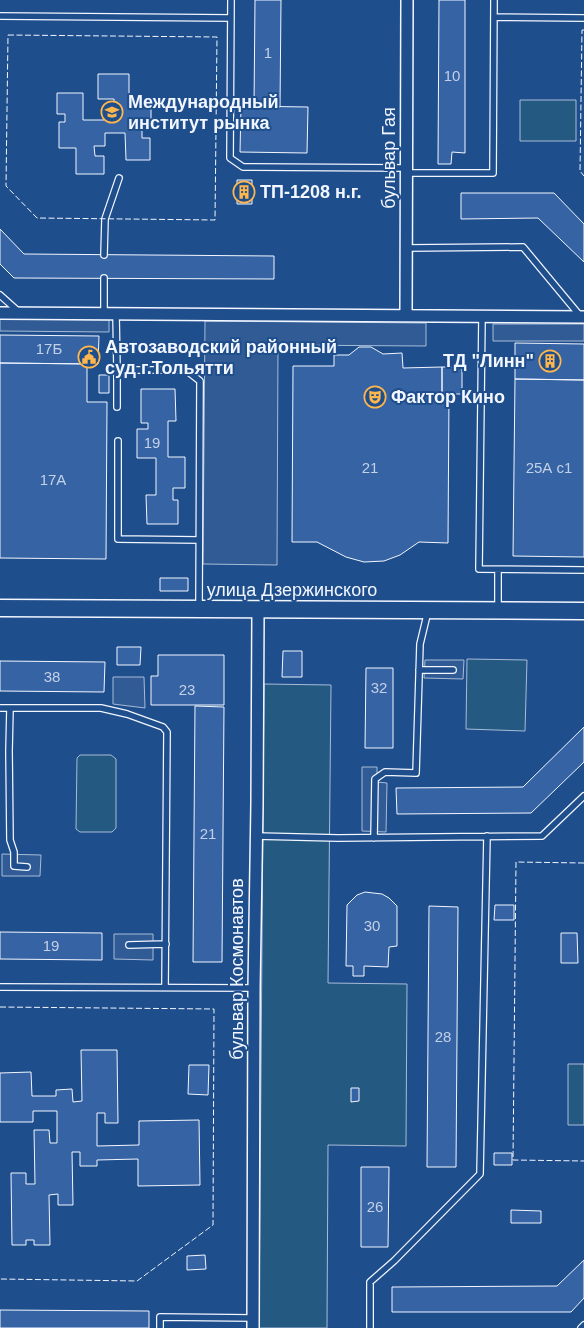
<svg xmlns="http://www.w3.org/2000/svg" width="584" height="1328" font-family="Helvetica,sans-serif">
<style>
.green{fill:#245a82;stroke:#a8bbd7}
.parking{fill:#305b95;stroke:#a8bbd7}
.building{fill:#3563a3;stroke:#f2f6ff}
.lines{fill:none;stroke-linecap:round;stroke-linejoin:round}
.lane-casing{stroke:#f2f6ff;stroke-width:8}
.street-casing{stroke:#f2f6ff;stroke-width:14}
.secondary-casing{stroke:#f2f6ff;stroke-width:19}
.lane{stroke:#1f4e8c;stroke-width:5.5}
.street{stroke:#1f4e8c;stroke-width:11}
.secondary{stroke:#1f4e8c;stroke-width:16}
.fence{stroke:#f2f6ff;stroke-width:1;stroke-dasharray:6 2.5;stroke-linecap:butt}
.labels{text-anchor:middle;stroke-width:4;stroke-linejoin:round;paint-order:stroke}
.number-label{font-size:15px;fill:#c3d1e8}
.poi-label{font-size:18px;font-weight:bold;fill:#f2f6ff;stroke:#1f4e8c;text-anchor:start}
.street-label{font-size:18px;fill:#f2f6ff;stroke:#1f4e8c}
</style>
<rect width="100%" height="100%" fill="#1f4e8c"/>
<path class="green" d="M520,100H576V141H520Z
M467,659L527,660L525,731L466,729Z
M264,684L331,685L328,983L407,984L406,1146L328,1145L327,1328H259Z
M80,755H111L116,759V828L112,832H80L76,829L77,758Z
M568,1064H584V1125H568Z"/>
<path class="parking" d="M0,319L109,320V332L0,331Z
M205,321L426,323V346L278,345L277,565L203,564Z
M493,324H584V341H493Z
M425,660H464L463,679L424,678Z
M113,677H144L145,708L113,704Z
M362,767H377V782L387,783L386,832L362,831Z
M2,854L41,855L40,876H2Z
M114,934H153V960L114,959Z"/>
<path class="building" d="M255,0H281L280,107L254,106Z
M439,0H465V153L452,152L451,164H438Z
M98,74H129V101L151,100V126L142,127V138H150V160H126L125,133H105V146H94L95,156H104V174H76V148H59V122H65V114H57V93H83V120H104V107H114V99H98Z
M241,106L308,107L307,153L240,152Z
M237,180H252V204H237Z
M461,193H554L584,224V262L538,218L461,219Z
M0,229L24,254L274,256V279L14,278L0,264Z
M0,335L99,336L98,364L0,363Z
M515,343L584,344V380L515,379Z
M359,347H371L383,354L402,353L403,368L442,367V394L449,395L448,543L419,542L400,555L384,561L364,562L346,557L317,542H292L293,366H334V355H349Z
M0,363L87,364V402H107L106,559L0,558Z
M442,367H462V394H442Z
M99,375H109V393H99Z
M515,379L584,380V557L513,556Z
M141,389H175L176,421H168V457H185V488H173V500H178V524H147L146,495H156V458H137V429H148V423H141Z
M160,578H188V591H160Z
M117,647H141L140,665H117Z
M283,651H302V677H282Z
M158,655H224V705H151V676H158Z
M0,661L105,662L104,692L0,691Z
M366,668H393V748H365Z
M195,706L224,707L222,962H193Z
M584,727V762L531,813L397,814L396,788L523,787Z
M365,892L382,894L389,898L397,906V946L389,947L388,967L364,966V976H353V966H346L347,905L357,895Z
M495,905H514V920H494Z
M429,906L458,907L456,1167H427Z
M0,932L102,933V960L0,959Z
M561,933H577L578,963H561Z
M81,1050H117L118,1123H105V1113H97V1146L139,1145V1121L199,1120L200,1185L138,1186V1159L97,1160V1166H80V1152H72L73,1205H58V1194L49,1195L50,1245H34V1240H26V1245H12L11,1173H26V1184H35L34,1130H49L50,1143H57V1111H33V1122H0V1073L31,1072L32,1096H56V1090L72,1089L73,1102L82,1101Z
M189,1065H209L208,1095L188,1094Z
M351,1088H359V1101L351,1102Z
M494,1153H512V1165H494Z
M361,1167H389L388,1247H361Z
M511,1210L541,1211V1223H511Z
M205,1255L206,1269L187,1270V1256Z
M584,1260V1298L571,1312H392V1287L557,1286Z
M0,1310L149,1311V1328H0Z"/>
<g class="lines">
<g class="lane-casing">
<path id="lane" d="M231,0L230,158L243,167L407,168
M0,16L231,18
M494,17L584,18
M407,173H493L494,0
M407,248L523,247L581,317
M104,255L105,219L119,178
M104,278V314
M0,295L19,312
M116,314L117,370H186L200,381L199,609
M482,316L479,569L584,570
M117,370V407
M118,441V539L199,540
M498,610V570
M419,670H453
M0,708H101L127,714L163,727L167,732L165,987
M10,708L9,751L10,840L14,852V866L27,867
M256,836L338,838L542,836L584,796
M374,838L375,779L385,772L416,773L420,644L428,611
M129,945L166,944
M0,987L254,988
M160,1328V1317L253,1318
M370,1328V1282L394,1261L480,1174L487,836
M581,1328L584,1325"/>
</g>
<g class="street-casing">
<path id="street" d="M0,313L584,317
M406,316L407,0
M253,1328L254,988L257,803L258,610"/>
</g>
<g class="secondary-casing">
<path id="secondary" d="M0,608L584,611"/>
</g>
<use href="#lane" class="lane"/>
<use href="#street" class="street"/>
<use href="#secondary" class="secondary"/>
<path class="fence" d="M584,30H582L580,171L584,176
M8,35L217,37L215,220L37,218L6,186Z
M584,863L516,862L513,1160L584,1161
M0,1007L214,1009L213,1225L137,1281L0,1279"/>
</g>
<defs>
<g id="university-ring" transform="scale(1.125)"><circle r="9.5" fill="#1f4e8c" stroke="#ffb74d" stroke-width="1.5"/><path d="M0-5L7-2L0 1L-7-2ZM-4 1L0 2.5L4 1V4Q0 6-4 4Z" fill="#ffb74d"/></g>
<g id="building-ring" transform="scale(1.125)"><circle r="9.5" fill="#1f4e8c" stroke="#ffb74d" stroke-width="1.5"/><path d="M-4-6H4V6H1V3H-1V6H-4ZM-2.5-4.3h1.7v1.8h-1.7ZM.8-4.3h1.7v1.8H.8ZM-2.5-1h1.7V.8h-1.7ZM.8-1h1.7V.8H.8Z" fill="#ffb74d"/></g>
<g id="civic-ring" transform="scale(1.125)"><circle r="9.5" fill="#1f4e8c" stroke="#ffb74d" stroke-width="1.5"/><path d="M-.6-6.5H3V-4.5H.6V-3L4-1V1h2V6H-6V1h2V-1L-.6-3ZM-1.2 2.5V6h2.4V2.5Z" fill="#ffb74d"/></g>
<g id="theatre-ring" transform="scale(1.125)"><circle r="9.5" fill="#1f4e8c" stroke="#ffb74d" stroke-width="1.5"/><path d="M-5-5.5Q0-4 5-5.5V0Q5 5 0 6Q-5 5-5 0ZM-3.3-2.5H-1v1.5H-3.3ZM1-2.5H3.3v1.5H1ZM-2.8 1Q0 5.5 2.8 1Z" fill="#ffb74d"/></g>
</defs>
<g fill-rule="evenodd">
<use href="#university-ring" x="112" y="112"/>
<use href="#building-ring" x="244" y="192"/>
<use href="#civic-ring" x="89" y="357"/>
<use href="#building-ring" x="550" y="361"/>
<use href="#theatre-ring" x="375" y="397"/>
</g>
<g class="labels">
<g class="number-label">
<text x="268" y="58">1</text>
<text x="452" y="81">10</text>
<text x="49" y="354">17Б</text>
<text x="152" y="448">19</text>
<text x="370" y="473">21</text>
<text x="549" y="473">25А с1</text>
<text x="53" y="485">17А</text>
<text x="52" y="682">38</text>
<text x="379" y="693">32</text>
<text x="187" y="695">23</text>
<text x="208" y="839">21</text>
<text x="372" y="931">30</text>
<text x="51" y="951">19</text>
<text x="443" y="1042">28</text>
<text x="375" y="1212">26</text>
</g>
<g class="poi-label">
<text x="128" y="108">Международный<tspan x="128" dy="21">институт рынка</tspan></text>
<text x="260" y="198">ТП-1208 н.г.</text>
<text x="105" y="353">Автозаводский районный<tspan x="105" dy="21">суд г.Тольятти</tspan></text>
<text x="534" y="367" text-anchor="end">ТД "Линн"</text>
<text x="391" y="403">Фактор Кино</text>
</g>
<g class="street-label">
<text transform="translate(389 158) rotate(-90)" y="6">бульвар Гая</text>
<text x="292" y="596">улица Дзержинского</text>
<text transform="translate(237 969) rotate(-90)" y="6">бульвар Космонавтов</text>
</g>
</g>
</svg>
